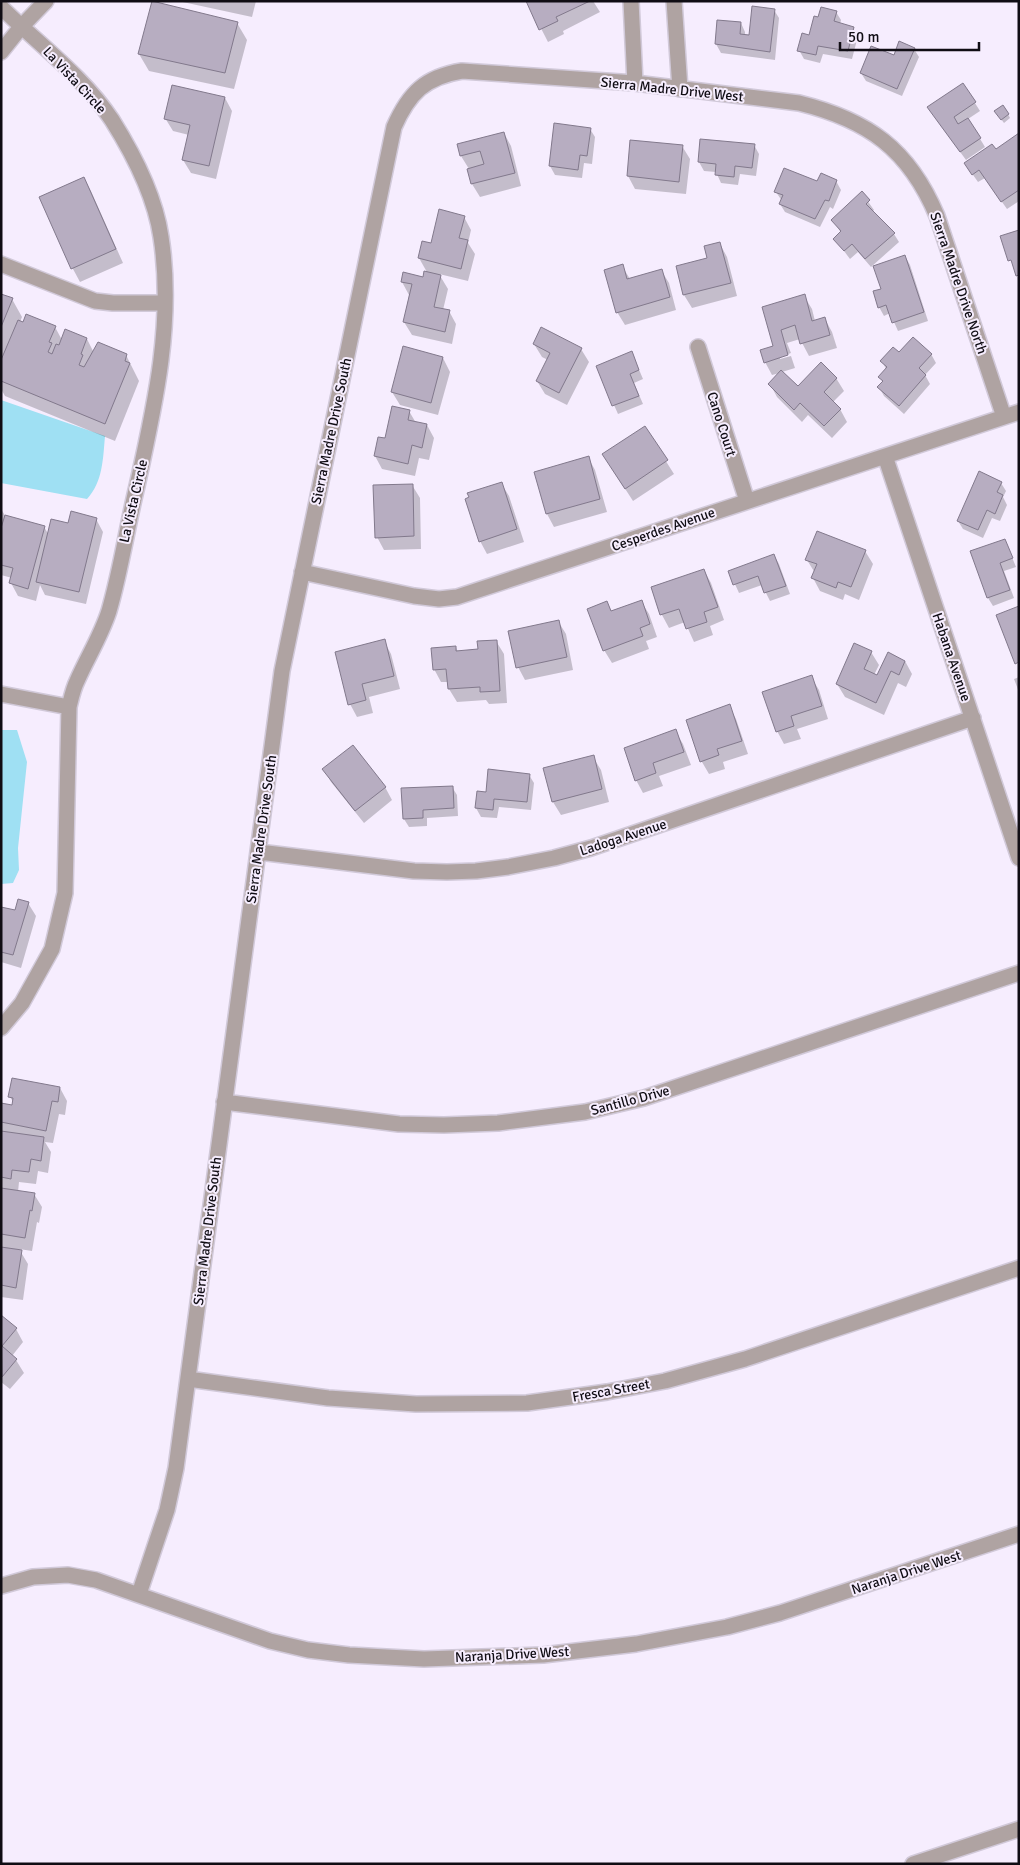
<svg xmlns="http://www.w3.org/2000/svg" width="1020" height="1865" font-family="Signika,sans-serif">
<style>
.water{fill:#9fe0f3}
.shadow{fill:#0003}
.building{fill:#b7adc1;stroke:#82798c}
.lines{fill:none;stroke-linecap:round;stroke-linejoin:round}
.street-casing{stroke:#d1c9d9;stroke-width:18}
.street{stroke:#afa3a2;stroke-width:15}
.labels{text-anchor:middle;stroke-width:4;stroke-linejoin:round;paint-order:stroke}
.street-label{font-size:14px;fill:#100d14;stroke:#f6edfe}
</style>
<rect width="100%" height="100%" fill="#f6edfe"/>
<path class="water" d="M1,400L105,436C103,458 103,482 87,499L1,483Z
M1,730H17L27,762L18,848L19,870L13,883L1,884Z"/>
<path class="shadow" d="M178,1H256L252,17Z
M527,1H593L600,12L563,31L564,34L548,42Z
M774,10L779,18L775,60L721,53L716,44L718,21L741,23L745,32V35L750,36Z
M836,12L841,20L840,24L853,28L858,36L852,59L823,54L820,63L804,59L799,50L810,36L819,18Z
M237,23L247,40L234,89L149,71L139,54Z
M914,49L919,57L902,96L866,81L861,73Z
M963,84L980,111L968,119L985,147L966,160L934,116Z
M225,98L232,111L216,179L191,173L183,160L189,135L173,131L165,118Z
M1008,114L1010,118L1004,123L998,115Z
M590,129L595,137L592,164L584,163L582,178L555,175L550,166Z
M504,133L511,146L521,186L480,197L472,184L469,169L461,156Z
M1019,135V201L1007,209L985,178L978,182L971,172L996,151Z
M702,140L754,145L759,154L756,176L740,174L738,185L721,183L716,172L704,171L699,162Z
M682,146L690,159L686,194L635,189L628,176Z
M84,178L91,191L123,263L80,282L73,269L41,197Z
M836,181L841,190L833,209L830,207L820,227L785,212L780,204L782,201L776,192L818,182Z
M862,193L874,210L872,212L894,234L899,242L871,267L858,252L850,259L835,239L841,233L833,220Z
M464,217L471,230L468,243L475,254L468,281L439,274L448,289L443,310L449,311L456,324L452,344L412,335L404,322L409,295L402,282L424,278L428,274L419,258Z
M720,244L727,257L737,296L692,308L684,295Z
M905,256L910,265L928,321L898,331L890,313L884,316L879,307L882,289Z
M622,266L630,279L661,270L669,283L676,310L625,325L617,312Z
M1,295L12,299L22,317L20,322L55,327L62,340L66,331L87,339L94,353L126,355L139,381L115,441L5,396L1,389Z
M804,296L812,309L815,321L825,319L832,332L837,348L809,356L800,339L787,343L791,353L780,357V359L791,356L795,368L782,372L798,388L836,378L844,391L833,402L840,409L847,422L832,438L808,415L802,422L777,397L770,384L780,373L772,375L765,362L775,347L764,307Z
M534,344L581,349L589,362L567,405L545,394L537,381L548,360L542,357Z
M404,348L443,358L450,372L438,415L400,405L392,392Z
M632,353L643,379L634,383L643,404L618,414L597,367Z
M899,354H931L936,363L925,375L930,384L904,414L884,396L879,387L883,383L880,377L886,369L882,361Z
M409,411L416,423L427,425L434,438L429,460L419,458L415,476L382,469L375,456Z
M645,428L674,474L633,501L611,467Z
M588,457L595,470L607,512L554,527L547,514L536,473Z
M501,483L509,496L524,542L487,554L480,541Z
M1001,483L1006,491L1003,497L1007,505L1000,521L992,518L983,538L963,529L958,521Z
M412,485L420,498L421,549L384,550L377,537Z
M1,509L6,517L44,527L49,535L69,524L96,519L103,532L86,604L45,595L40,585L36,601L18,596L11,583L12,578L1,575Z
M1005,540L1016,567L1004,571L1014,598L993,606L988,598L972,552Z
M865,551L873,564L859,600L845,594L843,600L820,591L813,578L815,573L807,560Z
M774,555L779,564L790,594L770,601L762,585L739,593L729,571Z
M704,570L711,583L724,620L710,626L713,635L694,642L685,622L669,628L662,615L653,588Z
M641,601L649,614L657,637L646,641L649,649L612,663L604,650L607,603L612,612Z
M558,621L566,634L573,670L525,680L518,667Z
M384,641L391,654L400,689L369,697L373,713L357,717L350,704Z
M496,641L504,654L507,703L489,704L486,700L457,702L449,689V682H441L434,669L456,647L458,652L479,650Z
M871,652L879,665L874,675L878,677L905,661L912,674L906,687L898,683L884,715L845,697L837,684Z
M811,677L819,690L828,719L797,729L801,739L784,744L777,731Z
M1019,677V692L1014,679Z
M729,706L736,719L748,754L723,762L725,769L709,774L702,762L687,721Z
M675,731L683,744L691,765L659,776L663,786L643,793L636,780Z
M593,757L601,770L609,802L561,815L553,802Z
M324,769L385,787L392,800L364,823L331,782Z
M529,775L534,783L531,810L499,807L497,818L481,817L476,808L487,793Z
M452,787L457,795L458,816L427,818V826L409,827L404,819Z
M28,903L36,916L21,968L1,962V908L15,912Z
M60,1088L67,1101L65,1115L59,1114L53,1143L45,1142L51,1152L48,1173L38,1171L36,1184L19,1182L18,1192L34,1194L42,1207L39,1223L37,1222L32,1251L19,1249L28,1264L23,1300L1,1297V1104L13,1106L14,1103L10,1097Z
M1,1317L16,1329L23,1342L12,1356L16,1360L24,1373L10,1389L1,1382Z"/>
<path class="building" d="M152,1L238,22L225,73L138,54Z
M526,1H590L556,17L558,21L539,30Z
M752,6L775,9L770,52L715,44L717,20L741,22L740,34L749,35Z
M821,7L837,11L834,21L854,27L848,51L818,46L816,55L797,51L802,33L809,35L814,16L818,17Z
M899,41L915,48L897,89L860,73L871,46L894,55Z
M963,83L976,102L954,117L958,124L968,118L981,138L960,152L927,107Z
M172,85L225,97L209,166L182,160L190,125L164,119Z
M1003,105L1009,114L1001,120L994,111Z
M554,123L591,128L587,156L580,155L578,170L549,166Z
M504,132L515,173L471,184L467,169L484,164L480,151L460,156L457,144Z
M1019,133V190L1001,202L979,170L972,175L964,163L992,144L996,149Z
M700,139L755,144L752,168L735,166L734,177L715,175L716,164L698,162Z
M630,140L683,145L679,182L627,176Z
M784,168L817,181L821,173L837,180L829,201L825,200L815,219L779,204L783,195L774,192Z
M84,177L116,249L71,269L39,197Z
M862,191L870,200L866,204L895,233L865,259L852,244L844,251L833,239L841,231L831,220Z
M439,209L465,216L459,238L468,240L461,269L418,258L422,241L431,243Z
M1019,230V275L1016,276L1011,260L1008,261L1000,236Z
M720,242L731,283L683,295L676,266L707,258L704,246Z
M905,255L924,312L892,323L886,305L878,308L873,291L881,289L873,266Z
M623,264L627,279L662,269L670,297L616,313L604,270Z
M424,271L441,275L434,307L450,310L445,332L403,322L412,284L401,282L403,272L423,277Z
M1,294L13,298L1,327Z
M805,294L812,321L825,317L830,335L800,344L795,325L781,330L788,355L764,363L760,350L773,346L762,307Z
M26,314L56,326L49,342L52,343L48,352L52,354L56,344L59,345L65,329L87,338L81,354L83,355L79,365L84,367L98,342L127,354L125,361L130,363L105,424L1,381V360L18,320L23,322Z
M541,327L582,348L559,393L536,381L550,353L533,344Z
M913,337L932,354L919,368L926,375L899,406L877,387L883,381L878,377L887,367L880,361L893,347L899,352Z
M403,346L443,357L431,403L391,392Z
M632,351L639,370L630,374L639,396L612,406L596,366Z
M821,362L837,378L824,392L841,409L824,426L800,403L794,410L768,384L781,370L798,386Z
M392,406L410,410L408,420L427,424L422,448L412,445L408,464L374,456L378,437L385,438Z
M645,426L668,460L625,489L602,454Z
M589,456L600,499L546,514L534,472Z
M979,471L1002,482L997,492L1003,495L995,514L987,510L978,530L957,521Z
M502,482L517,529L479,542L465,499L469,497L467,493Z
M413,484L414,536L375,538L373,485Z
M71,511L97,518L79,592L36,582L51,519L68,523Z
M5,515L45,526L28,589L9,583L13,568L1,565V528Z
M817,531L866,550L851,587L838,582L836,588L811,578L817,564L805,560Z
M1005,539L1013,558L1000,563L1010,590L987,598L970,551Z
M774,554L786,586L764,593L758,576L733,585L728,571Z
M704,569L718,607L704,612L707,622L686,629L679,609L660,615L651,587Z
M642,600L650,624L640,628L643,636L603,651L587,609L607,601L611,611Z
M1019,606V662L1015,664L996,615Z
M559,620L567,657L516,668L508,631Z
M385,639L394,676L362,684L366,700L348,705L335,652Z
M497,640L500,691L480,692V687L448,689L446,669L433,670L431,648L456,646V651L478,649L477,641Z
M854,643L872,651L864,669L877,675L888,652L905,661L899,675L891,671L876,703L836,684Z
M812,675L822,706L791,716L794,726L776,732L762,692Z
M730,704L742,741L717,749L719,755L700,762L686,720Z
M676,729L684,752L653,763L656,773L635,781L624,748Z
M353,745L386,787L355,811L322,769Z
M594,755L602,789L552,802L543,768Z
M488,769L530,774L527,802L494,799L493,810L475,808L477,791L486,792Z
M453,786L454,808L423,810V818L403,819L401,788Z
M18,899L29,902L13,955L1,952V907L15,910Z
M12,1078L60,1087L58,1102L52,1101L46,1131L1,1122V1103L12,1105L13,1098L8,1097Z
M1,1131L44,1137L41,1161L31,1159L29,1172L12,1170L11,1179L1,1177Z
M1,1188L35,1193L32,1211L30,1210L25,1238L1,1234Z
M1,1247L22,1250L16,1288L1,1285Z
M1,1315L17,1328L2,1346L17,1359L2,1377Z"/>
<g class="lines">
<g class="street-casing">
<path id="street" d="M631,1L635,83
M674,1L680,89
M1,7C38,44 83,76 112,120C134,155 155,196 161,237C174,321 155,405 137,486C127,527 121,570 109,611C101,636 87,658 77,681C73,689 71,699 69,707L65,893L52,949L22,1003L1,1028
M1,52L21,27L46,1
M1,264L95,301L113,303H165
M698,347L747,501
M885,456L1019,858
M302,572L414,596L439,599L457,597L1019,412
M1,694L69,707
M259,852L414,871L447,872L476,871L508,867L554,858L591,848L973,718
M224,1102L399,1124L444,1125L498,1123L585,1112L644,1098L1019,973
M188,1379L328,1398L416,1404L527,1403L607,1392L665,1381L745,1359L1019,1268
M1,1586L33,1577L68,1575L96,1580L270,1641L308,1650L349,1655L424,1659L543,1655L636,1644L727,1627L780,1613L1019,1534
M139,1594L167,1510L176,1468L282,671L394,127C409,93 425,77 462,71L635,83L799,103C868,120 909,149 937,216L1004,417
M913,1864L1019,1829"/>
</g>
<use href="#street" class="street"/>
</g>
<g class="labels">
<g class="street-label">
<text transform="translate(75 80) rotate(47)" y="5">La Vista Circle</text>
<text transform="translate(672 89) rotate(6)" y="5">Sierra Madre Drive West</text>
<text transform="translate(959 283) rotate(71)" y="5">Sierra Madre Drive North</text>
<text transform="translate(722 424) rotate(72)" y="5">Cano Court</text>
<text transform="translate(331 431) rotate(-78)" y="5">Sierra Madre Drive South</text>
<text transform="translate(133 501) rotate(-77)" y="5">La Vista Circle</text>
<text transform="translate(663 529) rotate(-19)" y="5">Cesperdes Avenue</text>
<text transform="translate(952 657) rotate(71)" y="5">Habana Avenue</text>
<text transform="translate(261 829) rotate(-82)" y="5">Sierra Madre Drive South</text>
<text transform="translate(623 837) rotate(-18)" y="5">Ladoga Avenue</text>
<text transform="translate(630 1100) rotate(-15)" y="5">Santillo Drive</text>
<text transform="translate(207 1231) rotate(-83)" y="5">Sierra Madre Drive South</text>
<text transform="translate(611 1390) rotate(-10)" y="5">Fresca Street</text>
<text transform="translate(906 1572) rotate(-18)" y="5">Naranja Drive West</text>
<text transform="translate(512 1654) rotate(-3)" y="5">Naranja Drive West</text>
</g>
</g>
<rect width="1020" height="1865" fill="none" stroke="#100d14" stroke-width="5"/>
<path d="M840 42v8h139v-8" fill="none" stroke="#100d14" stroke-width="2.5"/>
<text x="848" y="42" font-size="15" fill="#100d14" stroke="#f6edfe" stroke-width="4" paint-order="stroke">50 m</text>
</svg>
